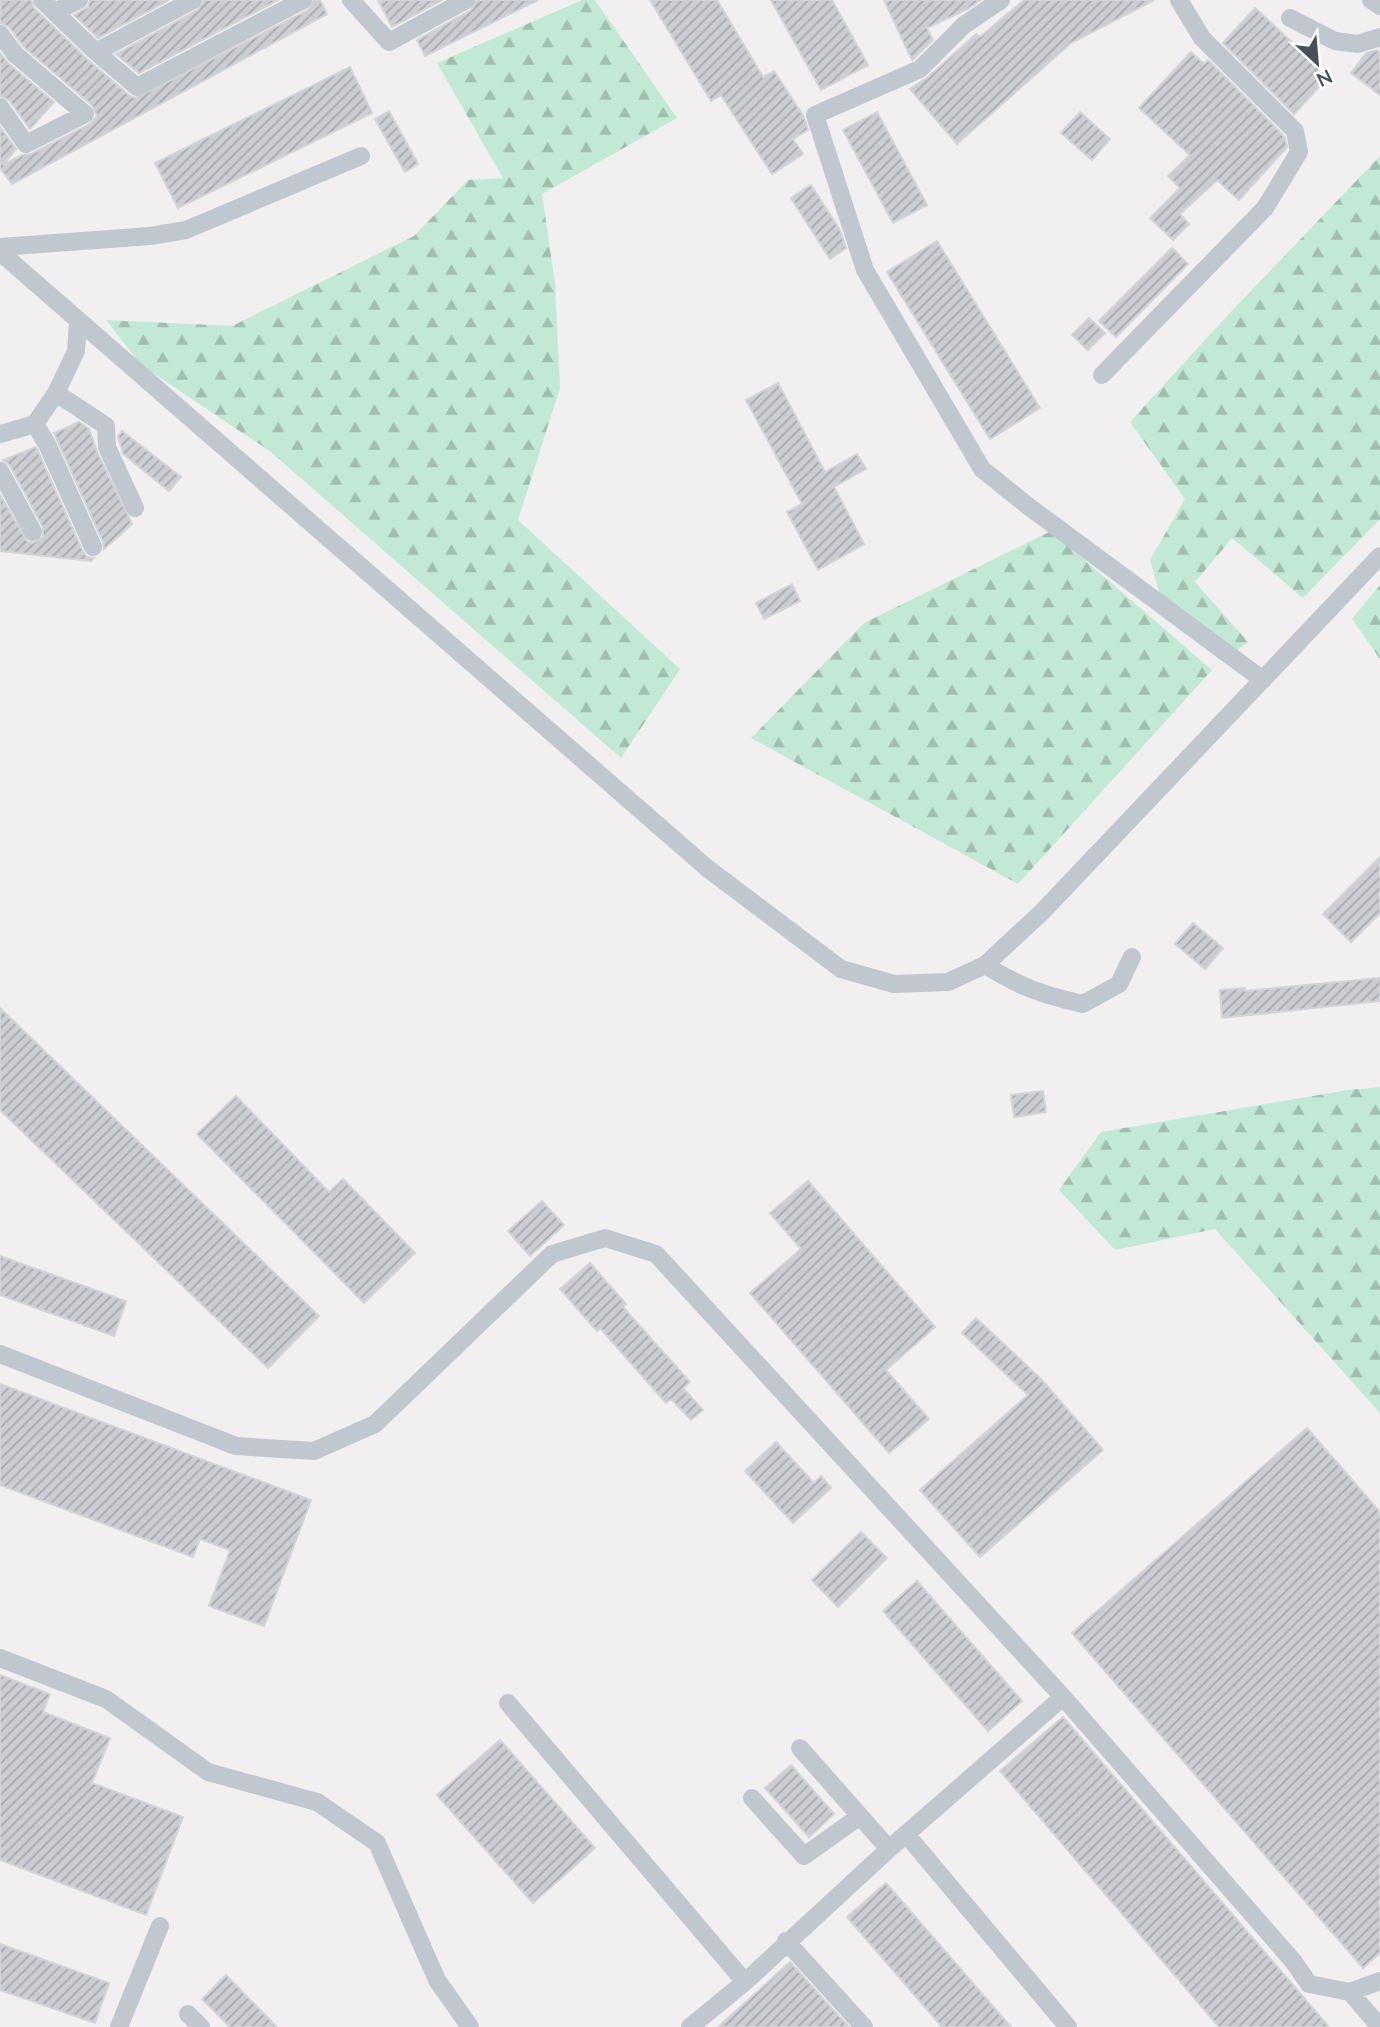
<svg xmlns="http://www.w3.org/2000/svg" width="1380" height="2027" font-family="Lato,sans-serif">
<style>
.forest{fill:url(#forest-firs)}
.building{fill:url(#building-hatch);stroke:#d3d4d9;stroke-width:2}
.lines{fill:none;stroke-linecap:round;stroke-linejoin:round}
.minor{stroke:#c1c7cf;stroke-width:18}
</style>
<defs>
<pattern id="forest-firs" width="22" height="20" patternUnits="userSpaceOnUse" patternTransform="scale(1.75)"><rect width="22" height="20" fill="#c2e9d5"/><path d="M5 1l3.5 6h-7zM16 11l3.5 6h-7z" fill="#a0bfb0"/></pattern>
<pattern id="building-hatch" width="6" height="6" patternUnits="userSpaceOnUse" patternTransform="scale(1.75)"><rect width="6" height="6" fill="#cccdd2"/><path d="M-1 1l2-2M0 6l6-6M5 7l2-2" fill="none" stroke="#a8a9ad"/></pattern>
</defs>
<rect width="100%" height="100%" fill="#f1efef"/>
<path class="forest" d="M582,0H595L677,118L542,194L555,283L560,388L518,520L680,669L621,758L271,452L141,365L106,320L232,326L414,236L468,180L503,178L437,63Z
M1380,156V519L1303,598L1232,538L1195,582L1248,642L1222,661L1167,620L1150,560L1185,499L1130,422L1226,317Z
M1051,531L1212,670L1018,884L751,738L864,623Z
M1380,585V659L1352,619Z
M1380,1087V1413L1215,1229L1115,1250L1059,1190L1101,1132L1348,1090Z"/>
<path class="building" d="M1,0H31L34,8L88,60L130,96L136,98L308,10L314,0H320L327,14L12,184L0,168V127L16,149L3,165L22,155L31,154L90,124L97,116L92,105L23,46L9,27L0,23Z
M90,0H169L98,38L74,15L88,7Z
M204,0H278L139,73L116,54L198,10Z
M378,0H442L392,27Z
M477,0H538L425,56L417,40L471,10Z
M650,0H717L763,77L774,71L804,117L808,130L793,139L803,154L772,174L721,95L711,101Z
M771,0H832L868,65L821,90Z
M884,0H981L968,9L927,28L933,40L912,60Z
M1024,0H1154L1071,43L957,144L910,89L928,77L976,34L980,37Z
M1255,8L1329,76L1294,114L1223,43Z
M1377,50L1380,53V95L1351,73L1366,53Z
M1191,52L1204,64L1208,60L1279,131L1285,138L1287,147L1239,200L1217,180L1180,214L1189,224L1173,240L1150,218L1180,188L1168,176L1190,155L1139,108Z
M0,53L8,63L54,102L30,129L9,100L0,96Z
M350,67L372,113L178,208L155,163Z
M389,111L418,164L405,172L375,119Z
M877,112L927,205L893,223L843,130Z
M1080,112L1110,139L1092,160L1061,133Z
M811,185L840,230L846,248L830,259L791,198Z
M937,241L1040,408L990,439L887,272Z
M1172,248L1188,264L1116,337L1099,321Z
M1089,318L1105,333L1088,350L1072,335Z
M778,383L825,472L857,454L866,469L834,487L864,544L818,570L787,512L802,504L746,400Z
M79,422L89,429L97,452L132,524L104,549L103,542L54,433Z
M122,431L181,477L169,491L123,454L118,436Z
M36,447L83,552L87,557L94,558L91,561L0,551V495L27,541L33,543L43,537V527L10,466L3,460Z
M792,584L800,601L764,619L756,603Z
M1380,857V913L1351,942L1323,914Z
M1193,923L1223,948L1205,969L1175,944Z
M1380,978V1001L1222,1018L1220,990L1245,988V991Z
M0,1008L319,1316L268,1368L0,1110Z
M1043,1091L1046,1112L1014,1117L1011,1095Z
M236,1096L329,1192L343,1179L415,1253L364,1303L197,1134Z
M808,1181L935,1327L886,1370L929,1419L889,1453L750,1293L801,1249L770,1213Z
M542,1201L564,1225L530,1256L508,1231Z
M0,1256L126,1301L114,1336L0,1295Z
M590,1263L626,1304L623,1307L690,1382L683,1388L703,1410L691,1420L671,1399L666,1403L600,1328L597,1331L560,1289Z
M976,1318L1041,1379L1103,1450L980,1557L920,1490L1028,1395L962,1333Z
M0,1384L311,1500L264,1626L209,1606L230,1550L200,1539L193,1557L0,1485Z
M1307,1428L1380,1512V1953L1363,1968L1072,1633Z
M776,1442L814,1483L821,1476L831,1488L793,1523L745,1471Z
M861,1532L887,1558L838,1607L812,1580Z
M917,1581L1022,1701L988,1731L883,1611Z
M0,1675L50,1694L43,1712L110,1738L92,1783L183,1817L146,1915L0,1860Z
M1063,1717L1329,2027H1219L1000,1771Z
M500,1740L595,1848L533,1903L437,1795Z
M791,1765L834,1814L809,1837L765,1788Z
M886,1883L1011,2027H942L847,1917Z
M0,1944L109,1983L95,2023L0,1990Z
M790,1962L849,2027H718Z
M226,1975L277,2027H230L202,1999Z"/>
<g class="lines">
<path class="minor" d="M42,0L96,52L137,87L303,0
M351,0L389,42L466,0
M1001,0L964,25L920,69L815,115L865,270L982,469L1028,506L1263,680
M1371,0L1380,6
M55,12L79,0
M1290,18L1335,41L1358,44L1380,37
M0,34L15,54L85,114L26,144L0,107
M96,52L193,0
M0,247L150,236L186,230L361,156
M0,252L707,868L841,969L894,984L948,982L985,965C1020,987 1043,995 1083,1004L1119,984L1132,957
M1102,375L1265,208L1299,152L1295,131L1202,38L1179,0
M56,393L106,426L107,447L135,508
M35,424L47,444L93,547
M0,434L35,424L56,393L76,351L78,322
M0,471L33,532
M985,965L1042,912L1380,556
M0,1354L236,1446L314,1451L375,1424L552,1254L605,1238L656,1254L1063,1697L1293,1961L1309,1984L1350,1992L1380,1981
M0,1658L106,1699L208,1772L317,1802L377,1843L437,1980L470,2027
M508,1703L745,1982
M800,1748L889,1849
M752,1798L804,1856L860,1816
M906,1834L1068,2027
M786,1941L864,2027
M1350,1992L1380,2027
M188,2014L201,2027
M119,2027L160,1926
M690,2027L745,1982L889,1849L1063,1697"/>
</g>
<g transform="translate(1317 63) rotate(154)" stroke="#ffffff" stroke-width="5" paint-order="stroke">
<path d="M0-5L12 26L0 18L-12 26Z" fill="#495059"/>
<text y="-10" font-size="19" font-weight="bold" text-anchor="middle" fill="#495059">N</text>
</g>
</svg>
